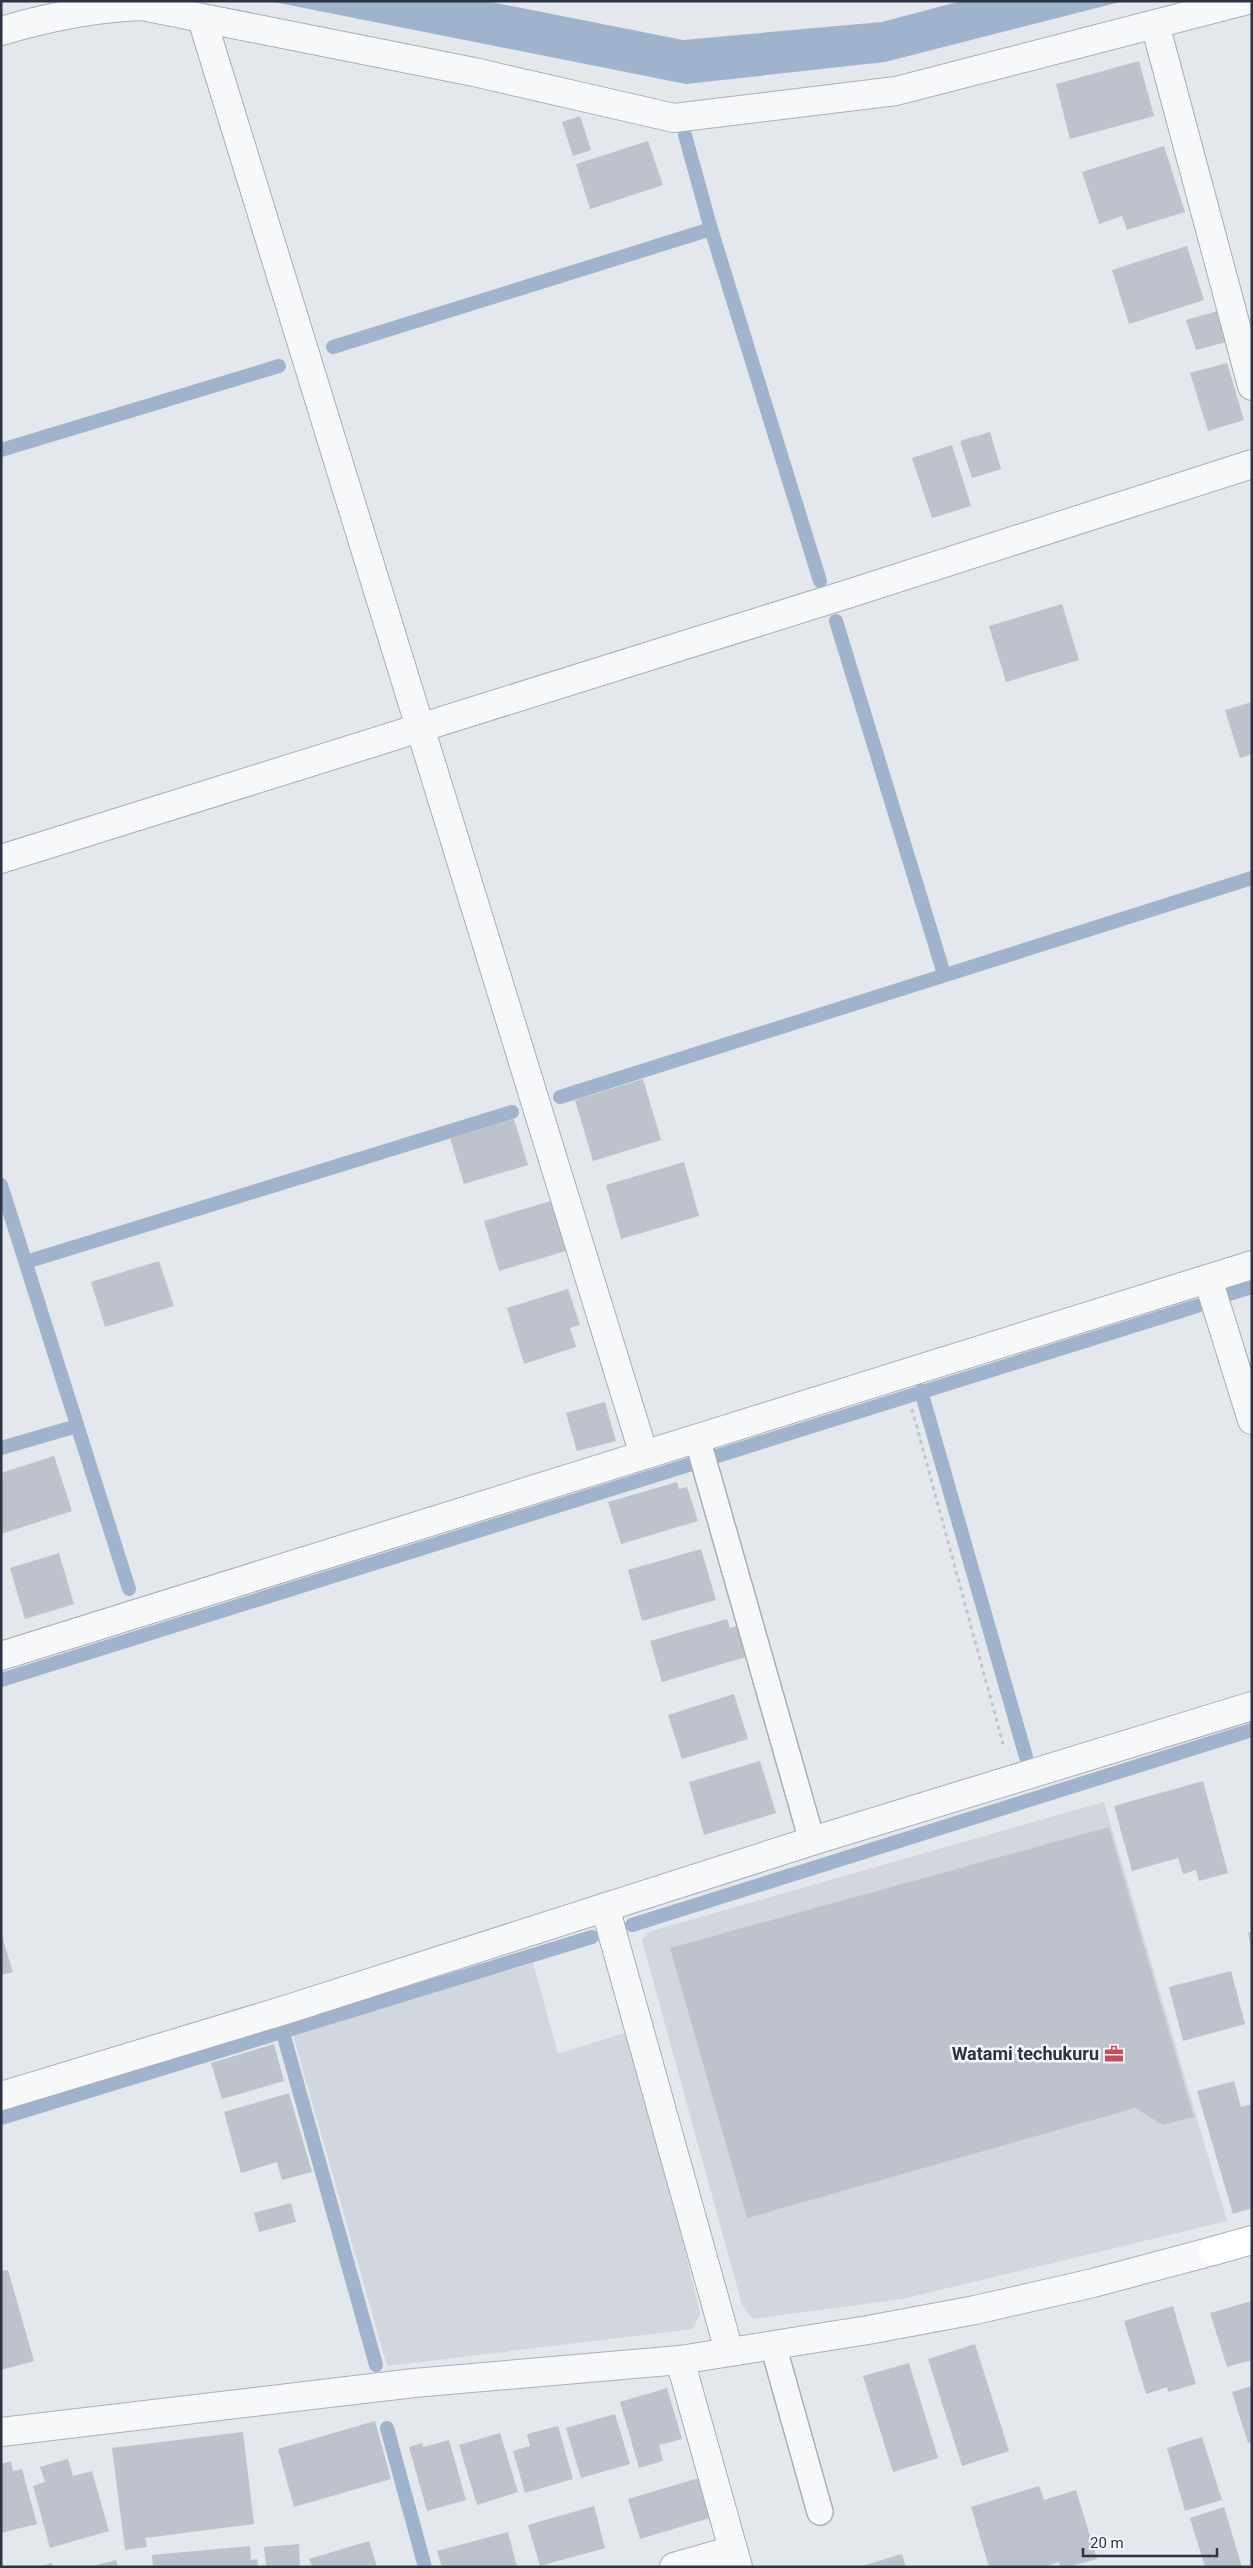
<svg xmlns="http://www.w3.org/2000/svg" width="1253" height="2568" font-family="Roboto,sans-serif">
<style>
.built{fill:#d2d6de}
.water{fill:#9fb3cc}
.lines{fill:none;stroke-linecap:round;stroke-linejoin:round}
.stream{stroke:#9fb3cc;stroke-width:14}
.building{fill:#bec2cc}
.lane-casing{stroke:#a9adb7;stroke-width:28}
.street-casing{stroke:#a9adb7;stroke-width:30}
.secondary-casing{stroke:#a9adb7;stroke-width:30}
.path{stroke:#c2c5cb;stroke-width:3;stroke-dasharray:4 4;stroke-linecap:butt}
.lane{stroke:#f7f8fa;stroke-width:25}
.street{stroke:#f7f8fa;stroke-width:28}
.secondary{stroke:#fff;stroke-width:28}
.labels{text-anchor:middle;stroke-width:5;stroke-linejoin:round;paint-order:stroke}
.poi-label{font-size:18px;font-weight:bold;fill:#2b3345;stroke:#f4f6f9;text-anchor:end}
</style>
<rect width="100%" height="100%" fill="#e4e7ec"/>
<path class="built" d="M1104,1802L1227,2221L902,2299L753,2319L742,2305L642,1940L648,1932Z
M533,1963L558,2054L634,2030L700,2314L693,2329L387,2366L293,2035Z"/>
<path class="water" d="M269,1H486L683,40L882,22L961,1H1124L885,62L686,84Z"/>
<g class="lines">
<path class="stream" d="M685,135L711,229L820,581
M333,347L711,229
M1,450L279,366
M836,621L944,974
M560,1097L1252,878
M1,1185L129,1589
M26,1262L512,1112
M1229,1294L1252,1287
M921,1391L1026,1757
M1,1448L77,1426
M1,1680L1197,1306
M632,1925L1252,1730
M283,2033L376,2365
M1,2118L592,1937
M387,2428L425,2567"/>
</g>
<path class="building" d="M1139,61L1154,116L1070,139L1056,84Z
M580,116L591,150L573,156L562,122Z
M648,141L663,185L590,209L576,164Z
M1164,146L1185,212L1127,230L1122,216L1099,224L1082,172Z
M1187,246L1204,300L1129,324L1112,270Z
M1221,310L1230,341L1196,350L1186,320Z
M1227,363L1244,420L1208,431L1190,373Z
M990,432L1001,469L972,478L960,441Z
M952,445L971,506L932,518L912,458Z
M1062,604L1079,660L1006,682L989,626Z
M1252,702V754L1240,758L1225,710Z
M643,1079L661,1140L593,1161L575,1100Z
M514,1119L528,1165L464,1184L450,1138Z
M684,1162L699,1216L621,1239L606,1185Z
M551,1201L566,1251L499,1271L484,1221Z
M159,1261L174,1306L105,1327L91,1282Z
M568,1289L580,1325L570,1328L576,1347L524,1364L507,1308Z
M605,1402L616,1441L577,1451L566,1413Z
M54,1456L72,1511L1,1534V1473Z
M677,1482L679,1489L687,1487L698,1521L621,1544L608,1502Z
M701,1549L716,1600L642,1621L628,1570Z
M59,1553L74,1604L25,1619L10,1568Z
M727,1619L730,1628L740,1625L749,1656L662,1682L650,1641Z
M734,1694L748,1739L682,1759L668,1715Z
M760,1761L776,1813L704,1835L689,1782Z
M1203,1781L1228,1873L1199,1881L1196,1870L1183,1874L1178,1858L1132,1871L1114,1806Z
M1109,1827L1194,2117L1163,2125L1135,2108L747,2218L670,1948Z
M1252,1931V1945L1251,1946L1248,1933Z
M1,1933L13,1972L1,1975Z
M1231,1971L1245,2024L1183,2041L1169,1987Z
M274,2044L284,2081L222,2099L211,2063Z
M1234,2081L1241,2107L1252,2104V2208L1233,2214L1197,2091Z
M289,2093L312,2172L282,2180L277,2162L241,2173L224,2112Z
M291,2203L296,2222L259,2232L254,2213Z
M8,2270L34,2361L1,2370V2271Z
M1252,2301V2360L1227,2367L1210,2313Z
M1173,2306L1196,2384L1168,2392L1167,2387L1146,2394L1124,2321Z
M975,2344L1009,2451L962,2466L928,2359Z
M909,2363L938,2458L893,2472L863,2376Z
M1252,2386V2442L1248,2443L1232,2392Z
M667,2388L682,2439L659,2445L663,2461L639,2468L620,2402Z
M615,2414L630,2464L581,2478L566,2428Z
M375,2421L391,2479L294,2507L278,2449Z
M558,2426L573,2479L525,2493L513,2451L530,2446L527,2434Z
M243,2432L254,2524L145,2538L147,2547L125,2550L112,2448Z
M500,2433L518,2492L477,2505L459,2445Z
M1202,2437L1222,2500L1185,2511L1167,2448Z
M449,2440L466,2500L427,2511L409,2447L422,2443L423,2447Z
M68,2459L73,2476L92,2471L109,2531L50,2548L33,2486L45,2482L40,2467Z
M11,2461L13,2471L22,2469L37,2524L1,2533V2464Z
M699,2478L710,2518L640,2539L628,2499Z
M1039,2486L1044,2500L1076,2490L1097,2559L1068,2567H1060L1059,2562L1045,2567H989L971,2507Z
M594,2506L605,2548L540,2566L528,2525Z
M1224,2507L1242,2567H1205L1190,2518Z
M508,2532L517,2567H442L437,2551Z
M369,2541L377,2567H312L309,2559Z
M299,2544L300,2567H266L264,2547Z
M250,2546L251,2560L257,2559L258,2567H153L152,2555Z
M902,2554L906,2567H862V2566Z
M116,2560L118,2567H92V2566Z
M52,2563L53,2567H41L40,2566Z"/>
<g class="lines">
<g class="lane-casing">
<path id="lane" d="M697,1438L812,1841
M773,2345L820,2512"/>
</g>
<g class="street-casing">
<path id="street" d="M202,19L644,1455
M1155,24L1252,386
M1,31C48,17 94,8 142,6L474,72L674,118L896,91L1244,1
M1,859L854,592L1252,464
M1208,1279L1252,1420
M1,1656L1252,1265
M605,1907L729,2351
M1,2096L285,2010L812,1841L1252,1706
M680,2360L738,2567
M1,2432L414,2383L680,2360L868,2330L975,2310L1093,2283L1213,2251
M674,2567L733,2550"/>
</g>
<g class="secondary-casing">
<path id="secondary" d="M1213,2251L1252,2240"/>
</g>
<path class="path" d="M912,1409L1003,1744"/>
<use href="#lane" class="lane"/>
<use href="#street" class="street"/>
<use href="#secondary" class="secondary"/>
</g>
<defs>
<g id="office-bare" transform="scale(1.5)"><path d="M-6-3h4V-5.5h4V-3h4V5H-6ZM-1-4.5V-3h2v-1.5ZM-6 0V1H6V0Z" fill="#d04957" stroke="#f4f6f9" stroke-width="2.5" paint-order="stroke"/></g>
</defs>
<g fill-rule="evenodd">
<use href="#office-bare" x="1114" y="2054"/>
</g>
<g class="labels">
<g class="poi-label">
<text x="1099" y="2060">Watami techukuru</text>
</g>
</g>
<rect width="1253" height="2568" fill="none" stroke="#2b3345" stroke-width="5"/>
<path d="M1083 2548v8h134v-8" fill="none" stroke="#2b3345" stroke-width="2.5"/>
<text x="1090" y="2548" font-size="15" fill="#2b3345" stroke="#f4f6f9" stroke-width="4" paint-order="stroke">20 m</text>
</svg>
